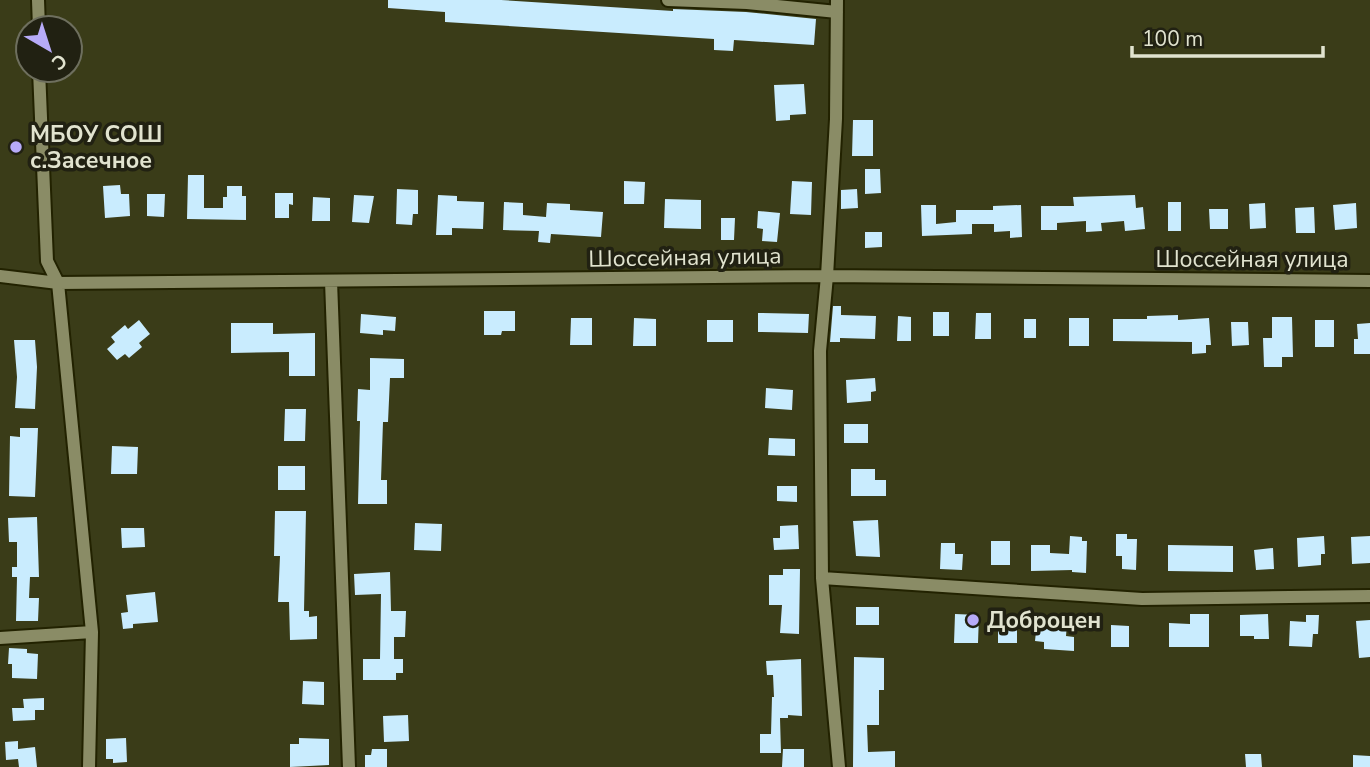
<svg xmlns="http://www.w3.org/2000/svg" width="1370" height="767" font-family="'Nunito Sans',sans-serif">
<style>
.building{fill:#c9ecfe}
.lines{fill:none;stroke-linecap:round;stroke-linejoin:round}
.minor-casing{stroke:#220;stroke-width:16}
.minor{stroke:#8a8c66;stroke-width:12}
.poi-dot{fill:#b7abf8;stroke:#212112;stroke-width:2.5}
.labels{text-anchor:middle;stroke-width:7;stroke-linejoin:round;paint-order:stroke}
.poi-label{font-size:23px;font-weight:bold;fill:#e1e3cf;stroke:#212112;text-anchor:start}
.street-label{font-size:23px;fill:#e1e3cf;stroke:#212112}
</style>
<rect width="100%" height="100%" fill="#3a3c18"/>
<path class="building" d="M388,0H501L673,11V9L746,12L816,19L814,45L734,40L733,51L714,50V39L445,22V12L388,8Z
M804,84L806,114L790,115V120L776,121L774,85Z
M853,120H873V156H852Z
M865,169H880L881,193L865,194Z
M188,175H204V208H223V197H227V186H242V196H246V220L187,219Z
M624,181L645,182L644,204H624Z
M792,181L812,182L811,215L790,214Z
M120,185L121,194H129L130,216L105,218L103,186Z
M397,189L418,190V214H413L412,225L396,224Z
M857,189L858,208L841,209V190Z
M275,193H293V205L289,204V218H275Z
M147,194H165L164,217L147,216Z
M354,195L374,196L369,223L352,222Z
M438,195L457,196V201L484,202L483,229L452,228V235H436Z
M1135,195L1136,208L1143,207L1145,229L1125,231L1124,221L1101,223L1102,231L1086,232V221L1057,223V230H1041V206H1074L1073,197Z
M313,197L330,198V221H312Z
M665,199L701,200V229L664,228Z
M504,202L523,203V215L546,217L547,203L570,204V210L603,212L601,237L551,234L550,243L538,242L539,231L503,230Z
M1168,202H1181V231H1168Z
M1265,203L1266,228L1250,229L1249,204Z
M1356,203L1357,228L1335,230L1333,205Z
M921,205H936V224L956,222V210H993V206L1021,205L1022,237L1010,238V231L994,232V224H972V234L922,236Z
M1314,207L1315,233H1296L1295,208Z
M1209,209H1228V229H1210Z
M758,211L780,213L777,242L762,241L763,229L757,228Z
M721,218H735L734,240H721Z
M865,232H882V247L865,248Z
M833,306H841V315L876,316L875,339L840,338V342H830Z
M484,311H515V331H502L501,335H484Z
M933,312H949V336H933Z
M758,313L809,314L808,333L758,332Z
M976,313H991V339H975Z
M361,314L396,317L395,331L383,330V335L360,333Z
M1178,315V320L1209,318L1211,345H1206V353L1192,354V342L1113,341V319H1147V316Z
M898,316L911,317V341H897Z
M1272,317H1292L1293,357H1282V367H1264L1263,338H1272Z
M571,318H592V345H570Z
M634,318L656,319V346H633Z
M1069,318H1089V346H1069Z
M1024,319H1036V338H1024Z
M139,320L150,334L139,343L142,347L129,358L125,354L117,360L107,349L115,342L111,337L125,325L128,329Z
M707,320H733V342H707Z
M1315,320H1334V347H1315Z
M1231,322H1248L1249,345L1232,346Z
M231,323H273V334L315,333V376H289V352L231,353Z
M1370,323V354H1354V339H1358L1357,324Z
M14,340H35L37,367L35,409L15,408L17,377Z
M370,358L404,359V378H390L388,422H383L381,480H387V504H358L360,421H357L358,389L370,390Z
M875,378L876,391L871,392V401L847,403L846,380Z
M766,388L793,390L792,410L765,408Z
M285,409H306L305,441H284Z
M844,424H868V443H844Z
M20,428H38L35,497L9,496L10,436L20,437Z
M769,438L795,439V456L768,455Z
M112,446L138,447L137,474H111Z
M278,466H305V490H278Z
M851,469H875V480H886V496H851Z
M777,486H797V502L777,501Z
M275,511H306L304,611H309V617L317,616V639L290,640L289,602H278L280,556H274Z
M37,517L39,577H30L29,598H39L38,621H16L17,577H12V567H17V542H9L8,518Z
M878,520L880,557L856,556L853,521Z
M415,523L442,524L441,551L414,550Z
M798,525L799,549L774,550L773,538H780V526Z
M121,528H144L145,547L122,548Z
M1116,534H1127V539H1137L1136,570L1122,569V556H1116Z
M1070,536L1082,537V541H1087L1086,573L1072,572V570L1031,571V545H1050V553L1069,554Z
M1324,536L1325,554H1321V565L1298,567L1297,538Z
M1370,536V563L1352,564L1351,537Z
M991,541H1010V565H991Z
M941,543H955V554H963L962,570L940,569Z
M1168,545L1233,546V572L1168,571Z
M1273,548L1274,569L1256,570L1254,550Z
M783,569H800L799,634L780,633L782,605H769V575H783Z
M390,572L391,611H406L405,637H394V659H403V673H396V680H363V659H380L381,594L355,595L354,574Z
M155,592L158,622L133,624V628L123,629L121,613L128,612L126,595Z
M856,607H879V625H856Z
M955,614L979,615L978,643H954Z
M1190,614H1209V647H1169V623L1190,624Z
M1268,614L1269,639H1254V636H1240V615Z
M1306,615H1319L1318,634H1313L1312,647L1289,646L1290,621L1306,622Z
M1370,620V657L1359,658L1356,621Z
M998,621H1017V643H998Z
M1037,622L1067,624L1066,636L1074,637V651L1044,649V642L1035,641Z
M1111,625L1129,626V647H1111Z
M9,648L27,649V653L38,654L37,679L12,678V664H8Z
M854,657L884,658V690H879V725H867L868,752L895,751V767H853Z
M801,659L802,716L788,715V718H780L781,753H760V734H771L772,697H774L773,675H767L766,661Z
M303,681L324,682V705L302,704Z
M44,698V710H35V720L13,721L12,708H24L23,699Z
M408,715L409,741L384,742L383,716Z
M126,738L127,762L113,763V759H106V739Z
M299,738L329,739V765L290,767V744H299Z
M18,741V749L35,747L37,767H19L18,759L6,760L5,742Z
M372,749H387V767H365V755H371Z
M783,749H804V767H782Z
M1245,754H1261L1262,767H1246Z
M1353,755L1370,756V767H1353Z"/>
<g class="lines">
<g class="minor-casing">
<path id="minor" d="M38,0L39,28
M668,0L747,3L837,12
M837,0L836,119L827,276L820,351L822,578L839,767
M39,70L47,261L58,283L92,632L89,767
M0,276L58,283L827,276L1370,281
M331,281L349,767
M822,578L1142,599L1370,596
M0,638L92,632"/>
</g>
<use href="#minor" class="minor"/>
</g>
<g class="poi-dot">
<circle cx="16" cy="147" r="7"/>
<circle cx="973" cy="620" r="7"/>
</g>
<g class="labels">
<g class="poi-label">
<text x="30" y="142">МБОУ СОШ<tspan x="30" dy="26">с.Засечное</tspan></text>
<text x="987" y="628">Доброцен</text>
</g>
<g class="street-label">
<text transform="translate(685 257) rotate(-1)" y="8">Шоссейная улица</text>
<text x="1252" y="267">Шоссейная улица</text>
</g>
</g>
<g transform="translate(49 49) rotate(141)"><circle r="33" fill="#212112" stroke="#6e6f5e" stroke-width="2"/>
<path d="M0-5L12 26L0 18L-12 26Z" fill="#b7abf8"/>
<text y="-10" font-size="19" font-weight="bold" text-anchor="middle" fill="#e1e3cf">С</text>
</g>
<path d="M1132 46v10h191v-10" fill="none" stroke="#e1e3cf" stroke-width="3.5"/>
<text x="1142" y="46" font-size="21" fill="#e1e3cf" stroke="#212112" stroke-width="5" paint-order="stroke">100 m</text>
</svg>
